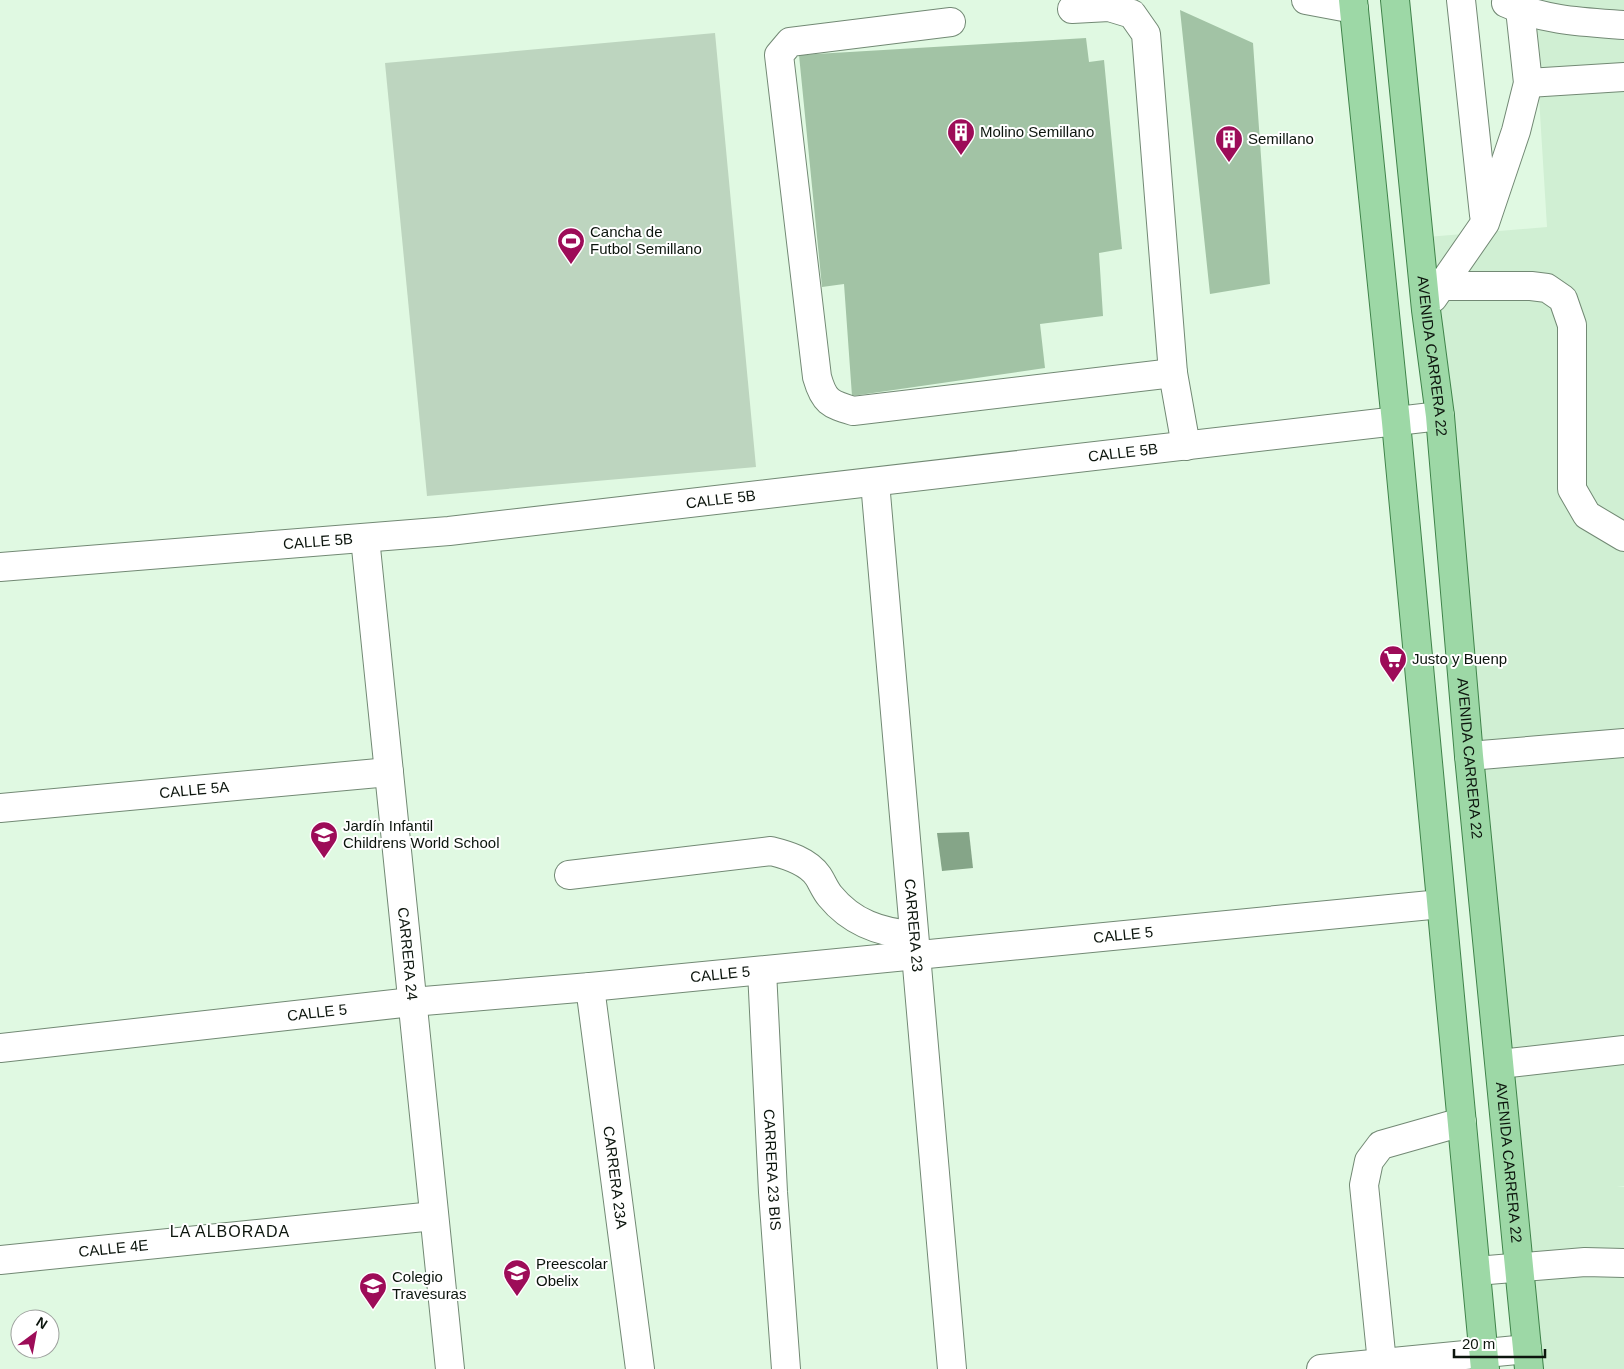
<svg xmlns="http://www.w3.org/2000/svg" width="1624" height="1369" font-family="Helvetica,sans-serif">
<style>
.built{fill:#d0efd3}
.green{fill:#bdd5bf}
.water{fill:#85a588}
.building{fill:#a2c3a5}
.lines{fill:none;stroke-linecap:round;stroke-linejoin:round}
.minor-casing{stroke:#728974;stroke-width:30}
.major-casing{stroke:#3f834a;stroke-width:30}
.minor{stroke:#fff;stroke-width:28}
.major{stroke:#9dd8a6;stroke-width:28}
.labels{text-anchor:middle;stroke-width:4;stroke-linejoin:round;paint-order:stroke}
.poi-label{font-size:15px;fill:#0c150d;stroke:#fff;text-anchor:start}
.street-label{font-size:15px;fill:#0c150d;stroke:#fff}
.neighbourhood-label{font-size:16px;letter-spacing:1px;fill:#0c150d;stroke:#fff}
</style>
<rect width="100%" height="100%" fill="#e0f9e2"/>
<path class="built" d="M1533,0H1624V1186L1617,1187H1624V1369H1532L1427,237L1547,227Z"/>
<path class="green" d="M715,33L756,467L427,496L385,63Z"/>
<path class="water" d="M969,832L973,868L942,871L937,833Z"/>
<path class="building" d="M1180,10L1253,43L1270,284L1210,294Z
M1086,38L1089,62L1104,60L1122,249L1099,253L1103,316L1040,324L1045,368L852,396L844,284L822,287L799,55Z"/>
<g class="lines">
<g class="minor-casing">
<g id="minor">
<path d="M1306,0L1354,9"/>
<path d="M1461,0L1484,215"/>
<path d="M1506,3C1545,21 1582,22 1624,25"/>
<path d="M1072,9L1109,7L1132,14L1146,34L1173,373L1186,446"/>
<path d="M951,22L790,42L779,55L817,377C824,402 830,404 853,411L1173,373"/>
<path d="M1528,83L1624,77"/>
<path d="M1440,286H1531L1547,288L1563,299L1572,325V489L1587,515L1624,537"/>
<path d="M1433,298L1485,223L1516,131L1528,83L1519,0"/>
<path id="s1" d="M875,482L952,1369"/>
<path id="s2" d="M365,538L450,1369"/>
<path id="s3" d="M0,567L449,531L1440,416"/>
<path d="M1469,756L1624,743"/>
<path id="s4" d="M0,808L389,772"/>
<path d="M569,875L771,851C787,855 808,861 818,876C822,882 825,890 830,896C852,923 881,933 914,935"/>
<path id="s5" d="M762,971L773,1192L786,1369"/>
<path id="s6" d="M590,987L640,1369"/>
<path id="s7" d="M0,1048L412,1002L590,987L1441,904"/>
<path d="M1500,1064L1624,1050"/>
<path id="s8" d="M0,1260L434,1216"/>
<path d="M1476,1271L1585,1262L1624,1263"/>
<path d="M1382,1363L1364,1185L1369,1161L1381,1145L1462,1122"/>
<path d="M1321,1369L1527,1349"/>
</g>
</g>
<g class="major-casing">
<g id="major">
<path d="M1353,0L1396,422L1485,1369"/>
<path id="s9" d="M1395,0L1426,310L1440,416L1469,756L1529,1369"/>
</g>
</g>
<use href="#minor" class="minor"/>
<use href="#major" class="major"/>
</g>
<defs>
<g id="building-pin" transform="scale(1.4375)"><path d="M0 17L-7.5 6A9.5 9.5 0 1 1 7.5 6Z" fill="#9d0c58" stroke="#fff"/><path d="M-4-6H4V6H1V3H-1V6H-4ZM-2.5-4.3h1.7v1.8h-1.7ZM.8-4.3h1.7v1.8H.8ZM-2.5-1h1.7V.8h-1.7ZM.8-1h1.7V.8H.8Z" fill="#fff"/></g>
<g id="stadium-pin" transform="scale(1.4375)"><path d="M0 17L-7.5 6A9.5 9.5 0 1 1 7.5 6Z" fill="#9d0c58" stroke="#fff"/><path d="M0-5a6.5 5 0 1 0 0 10a6.5 5 0 1 0 0-10ZM-3.5-1.8h7v3.6h-7Z" fill="#fff"/></g>
<g id="supermarket-pin" transform="scale(1.4375)"><path d="M0 17L-7.5 6A9.5 9.5 0 1 1 7.5 6Z" fill="#9d0c58" stroke="#fff"/><path d="M-6-5.5h2.5l.6 2H6L4.5 2H-2.5L-4.4-4H-6ZM-1.5 3.2a1.3 1.3 0 1 0 .1 0ZM3 3.2a1.3 1.3 0 1 0 .1 0Z" fill="#fff"/></g>
<g id="school-pin" transform="scale(1.4375)"><path d="M0 17L-7.5 6A9.5 9.5 0 1 1 7.5 6Z" fill="#9d0c58" stroke="#fff"/><path d="M0-5L7-2L0 1L-7-2ZM-4 1L0 2.5L4 1V4Q0 6-4 4Z" fill="#fff"/></g>
</defs>
<g fill-rule="evenodd">
<use href="#building-pin" x="961" y="132"/>
<use href="#building-pin" x="1229" y="139"/>
<use href="#stadium-pin" x="571" y="241"/>
<use href="#supermarket-pin" x="1393" y="659"/>
<use href="#school-pin" x="324" y="835"/>
<use href="#school-pin" x="517" y="1273"/>
<use href="#school-pin" x="373" y="1286"/>
</g>
<g class="labels">
<g class="poi-label">
<text x="980" y="137">Molino Semillano</text>
<text x="1248" y="144">Semillano</text>
<text x="590" y="237">Cancha de<tspan x="590" dy="17">Futbol Semillano</tspan></text>
<text x="1412" y="664">Justo y Buenp</text>
<text x="343" y="831">Jardín Infantil<tspan x="343" dy="17">Childrens World School</tspan></text>
<text x="536" y="1269">Preescolar<tspan x="536" dy="17">Obelix</tspan></text>
<text x="392" y="1282">Colegio<tspan x="392" dy="17">Travesuras</tspan></text>
</g>
<g class="street-label">
<text dy="5" stroke="none"><textPath href="#s9" startOffset="358">AVENIDA CARRERA 22</textPath></text>
<text dy="5" stroke="none"><textPath href="#s3" startOffset="1129">CALLE 5B</textPath></text>
<text dy="5" stroke="none"><textPath href="#s3" startOffset="724">CALLE 5B</textPath></text>
<text dy="5" stroke="none"><textPath href="#s3" startOffset="319">CALLE 5B</textPath></text>
<text dy="5" stroke="none"><textPath href="#s9" startOffset="762">AVENIDA CARRERA 22</textPath></text>
<text dy="5" stroke="none"><textPath href="#s4" startOffset="195">CALLE 5A</textPath></text>
<text dy="5" stroke="none"><textPath href="#s1" startOffset="445">CARRERA 23</textPath></text>
<text dy="5" stroke="none"><textPath href="#s7" startOffset="1129">CALLE 5</textPath></text>
<text dy="5" stroke="none"><textPath href="#s2" startOffset="418">CARRERA 24</textPath></text>
<text dy="5" stroke="none"><textPath href="#s7" startOffset="724">CALLE 5</textPath></text>
<text dy="5" stroke="none"><textPath href="#s7" startOffset="319">CALLE 5</textPath></text>
<text dy="5" stroke="none"><textPath href="#s9" startOffset="1168">AVENIDA CARRERA 22</textPath></text>
<text dy="5" stroke="none"><textPath href="#s5" startOffset="199">CARRERA 23 BIS</textPath></text>
<text dy="5" stroke="none"><textPath href="#s6" startOffset="192">CARRERA 23A</textPath></text>
<text dy="5" stroke="none"><textPath href="#s8" startOffset="114">CALLE 4E</textPath></text>
</g>
<g class="neighbourhood-label">
<text x="230" y="1237">LA ALBORADA</text>
</g>
</g>
<g transform="translate(35 1334) rotate(32)"><circle r="24" fill="#ffffff" stroke="#9ea19e"/>
<path d="M0-4L9 19L0 12L-9 19Z" fill="#9d0c58"/>
<text y="-8" font-size="14" font-weight="bold" text-anchor="middle" fill="#0c150d">N</text>
</g>
<path d="M1454 1349v8h91v-8" fill="none" stroke="#0c150d" stroke-width="2.5"/>
<text x="1462" y="1349" font-size="15" fill="#0c150d" stroke="#ffffff" stroke-width="4" paint-order="stroke">20 m</text>
</svg>
